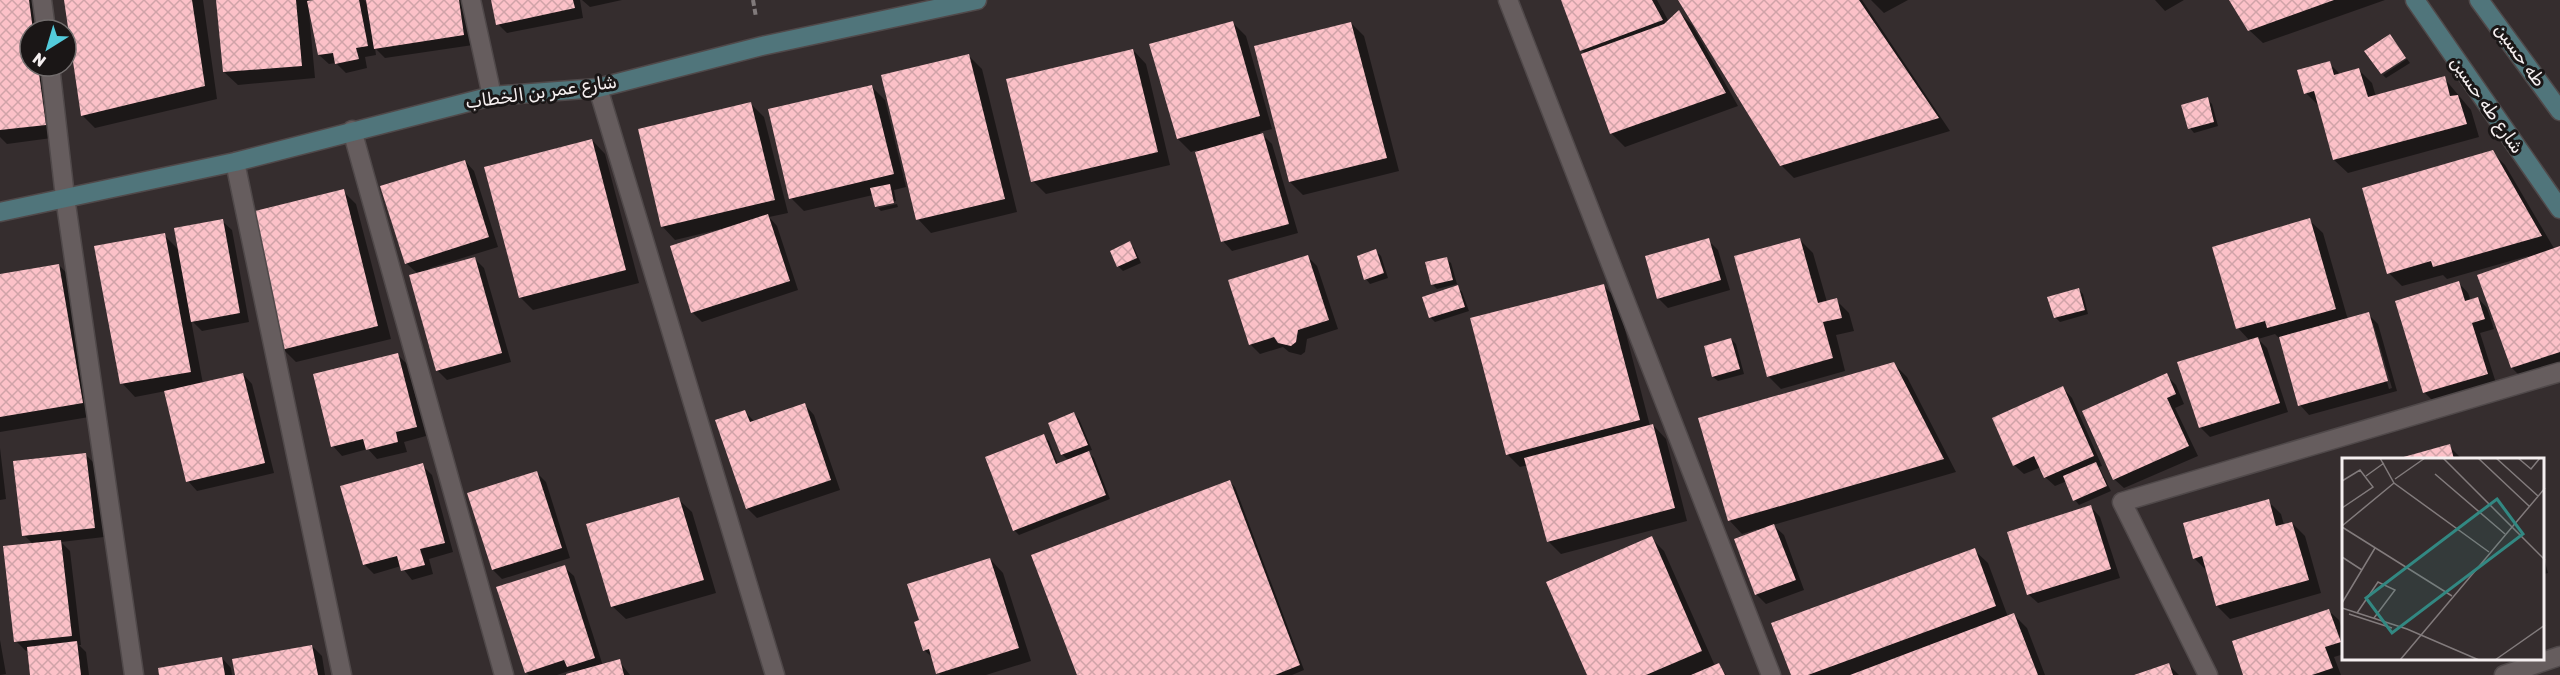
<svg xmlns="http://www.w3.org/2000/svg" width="2560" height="675" font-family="Rubik,Cairo,sans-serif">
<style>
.shadow{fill:#0007;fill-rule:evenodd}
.building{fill:url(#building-cross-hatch)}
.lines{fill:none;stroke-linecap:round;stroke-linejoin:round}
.service-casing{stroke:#50494a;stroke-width:21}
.minor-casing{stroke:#50494a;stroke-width:21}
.secondary-casing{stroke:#50494a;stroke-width:21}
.path{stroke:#817a7b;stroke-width:4;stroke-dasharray:6 3;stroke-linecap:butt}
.service{stroke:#665d5e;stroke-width:18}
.minor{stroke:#665d5e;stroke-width:18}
.secondary{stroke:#50757b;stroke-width:18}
.labels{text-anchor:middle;stroke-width:6;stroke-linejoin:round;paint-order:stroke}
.street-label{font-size:18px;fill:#f5eff0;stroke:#1a1616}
.inset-road{fill:none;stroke:#827b7c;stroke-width:1.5}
.view{fill:#328882;fill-opacity:0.15;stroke:#328882;stroke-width:3}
.inset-edge{fill:none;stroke:#f5eff0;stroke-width:3}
</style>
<defs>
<pattern id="building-cross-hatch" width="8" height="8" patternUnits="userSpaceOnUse" patternTransform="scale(1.5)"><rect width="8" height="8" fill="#fcc1c8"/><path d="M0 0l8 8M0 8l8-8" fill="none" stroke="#d0a3a8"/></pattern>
</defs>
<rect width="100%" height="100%" fill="#352d2e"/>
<path class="shadow" d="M0,0H39L44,30H30V66H49L59,137L7,144L0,137Z
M65,0H203L217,99L95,128L82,115Z
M218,0H308V3L322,0H364L369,5L368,0H466L473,45L385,58L375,48L376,55L365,57L367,68L346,73L336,63L329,64L319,55L311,13H309L315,78L238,85L224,72Z
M493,0H580L583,18L507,33L498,24Z
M582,0H622L590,7Z
M1563,0H1657L1669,22L1679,12L1692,25L1738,106L1625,147L1612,134L1583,55L1586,54L1582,50Z
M1680,0H1862L1950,131L1794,178L1781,165Z
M1871,0H1908L1884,13Z
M2155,0H2184L2165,11Z
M2231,0H2385L2263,43L2249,30Z
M1233,23L1246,36L1272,129L1260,132L1272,144L1298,233L1232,251L1223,241L1197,150L1191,152L1178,139Z
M1351,23L1364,36L1399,171L1303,195L1290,182Z
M1133,50L1146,64L1170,165L1046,194L1033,181Z
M969,56L982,69L1017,212L931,233L918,219Z
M2407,59L2410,63L2386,78L2383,75Z
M2329,63L2341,75L2359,70L2372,83L2376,97L2444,78L2471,110L2479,137L2348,173L2334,160L2319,106L2306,93Z
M872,87L885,100L906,187L894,190L896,201L877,205V208L873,195L804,211L791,198Z
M2207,99L2212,104L2218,126L2194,133L2190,128Z
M751,104L764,117L788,213L769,217L777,226L798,290L702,322L692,312L721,229L675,240L662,226Z
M592,140L605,154L639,283L533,310L520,297Z
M2492,152L2505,165L2555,250L2560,248V369L2525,381L2512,368L2528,256L2447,279L2443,275L2402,286L2389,273Z
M465,161L474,171L498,247L430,268L431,271L474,258L484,268L511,362L447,380L437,370L418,274L406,263Z
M343,191L356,204L391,339L296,362L283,349Z
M897,204L898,207L881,211L878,208Z
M2309,220L2323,233L2348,320L2368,314L2378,324L2397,391L2309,415L2300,405L2281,340L2275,334L2258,339L2267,348L2288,412L2210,437L2200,427L2250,341L2238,328ZM2370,323H2373L2392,388L2389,389Z
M222,221L232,230L249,322L202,331L191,320L203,384L243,374L252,384L274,473L197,491L188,481L166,391L135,397L122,383L164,235L179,250Z
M1708,240L1718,250L1730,290L1668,308L1658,298Z
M1800,240L1813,253L1827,302L1836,300L1849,313L1854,331L1836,335L1845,371L1781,389L1768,376Z
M1130,243L1134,248L1141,263L1123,271L1118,266Z
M1376,251L1381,256L1388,278L1370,284L1366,279Z
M1307,256L1317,266L1338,329L1307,339L1305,352L1301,355L1289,352L1283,347L1260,354L1251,345L1230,281Z
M1446,259L1451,263L1457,284L1437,289L1432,284Z
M59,265L72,279L95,416L0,432V275Z
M2459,283L2468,293L2471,301L2478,298L2487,308L2494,329L2480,333L2496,383L2434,402L2424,392Z
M1604,286L1617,299L1650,426L1653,425L1666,439L1687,521L1561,554L1548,541L1528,465L1520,467L1507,454Z
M1457,287L1462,292L1469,311L1435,322L1430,317Z
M2078,289L2083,294L2088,314L2060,322L2055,317Z
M1731,339L1736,344L1744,374L1718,381L1713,377Z
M398,355L407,364L426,436L404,442L407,452L377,459L368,449L342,456L333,446Z
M1894,364L1907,377L1956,472L1773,525L1784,535L1804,590L1766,604L1756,594L1758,529L1742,534L1729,520Z
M2166,375L2176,385L2184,404L2175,408L2198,456L2124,488L2114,479Z
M2063,388L2072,398L2102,466L2099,467L2111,491L2079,505L2075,500L2067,481L2055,486L2045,477L2041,467L2024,474L2014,465Z
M805,405L814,415L840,490L757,518L747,508L745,412L755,422Z
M1074,414L1079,419L1092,450L1087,451L1094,458L1110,499L1019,535L1014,530L1044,436L1049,441L1058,465L1069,461L1062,454Z
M2449,446L2462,459H2403Z
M0,448L6,499L0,500Z
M85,454L95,464L104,537L61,542L70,551L81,645H79L86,652L89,675H32L29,651H26L16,641L33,544L24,535Z
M422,465L432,475L453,552L429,559L433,574L412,580L401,566L374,574L364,564Z
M536,472L546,482L570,558L502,579L493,570Z
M1230,482L1235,487L1304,670L1292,675H1079Z
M678,499L692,512L716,593L626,619L612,606Z
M2268,501L2281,514L2284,525L2292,523L2305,536L2321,593L2230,619L2217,606L2207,571L2194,558Z
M2091,507L2100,517L2120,578L2038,603L2028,594Z
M1651,538L1664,551L1715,666L1719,665L1726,675H1589Z
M1974,550L1988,563L2008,617L2014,615L2027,628L2045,675H1792Z
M2544,558L2548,573L2544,574Z
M990,559L1003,573L1031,661L986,675H940L933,658L924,650L921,621Z
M564,567L574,576L603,666L619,661L630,675H569L575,673L572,670L557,675H529L526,672Z
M2329,611L2339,620L2344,636V654L2334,657L2341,675H2245Z
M0,640L6,674L0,675Z
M312,646L322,656L325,675H236Z
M222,658L231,668L232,675H161Z
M2169,665L2179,675H2138Z"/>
<path class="building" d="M0,0H29L33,30H30V66H38L46,125L0,130Z
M64,0H192L205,86L81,116Z
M216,0H296L302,66L223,72Z
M314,0H359L368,46L356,48L359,59L335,64L333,53L318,55L307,1Z
M366,0H459L464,35L374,49Z
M491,0H573L575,8L496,25Z
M1561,0H1652L1663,20L1580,51Z
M1678,0H1859L1939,118L1780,166Z
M2229,0H2334L2248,31Z
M1679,10L1726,93L1610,134L1581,54L1664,24Z
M1233,21L1260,116L1177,139L1149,44Z
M1351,22L1387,158L1289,182L1254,46Z
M2390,34L2406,58L2381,74L2364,51Z
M1133,49L1158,152L1031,182L1006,79Z
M969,54L1005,199L916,220L881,75Z
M2330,61L2334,75L2359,68L2368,97L2445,76L2450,96L2458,95L2467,124L2333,160L2314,91L2304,94L2297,70Z
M872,85L894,174L789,199L768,109Z
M2208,97L2214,122L2188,129L2181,105Z
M751,102L775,200L661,227L638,129Z
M1263,133L1289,224L1221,242L1195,152Z
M592,139L626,270L519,298L484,167Z
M2493,150L2542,236L2433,267L2431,261L2387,274L2362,188Z
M465,160L489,237L405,264L380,186Z
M890,184L894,203L875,207L870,188Z
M344,189L378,326L281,350L247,213Z
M768,214L790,281L691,313L670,246Z
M2310,218L2336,309L2267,328L2265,321L2236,329L2212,247Z
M223,219L240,313L191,322L174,228Z
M165,233L191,372L120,384L94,246Z
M1709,238L1721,280L1657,299L1645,256Z
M1800,238L1818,303L1837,298L1842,318L1823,322L1833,358L1767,377L1734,256Z
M1130,241L1137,258L1117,267L1110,251Z
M2560,246V352L2511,368L2477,275Z
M1376,249L1384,273L1364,280L1357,256Z
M1308,255L1329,320L1298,330L1296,342L1291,346L1278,343L1274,337L1249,345L1228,280Z
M475,257L502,353L436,371L409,275Z
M1447,257L1453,280L1431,285L1425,262Z
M59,264L83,403L0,417V274Z
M2459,281L2465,301L2478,297L2485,319L2472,323L2488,374L2423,393L2395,301Z
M1604,284L1640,420L1506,455L1470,318Z
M1458,285L1465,307L1429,318L1422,297Z
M2079,288L2085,310L2054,318L2047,297Z
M2369,312L2388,381L2298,406L2279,337Z
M2258,337L2280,403L2199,428L2177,362Z
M1731,338L1740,369L1712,377L1704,346Z
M398,353L417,427L396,432L398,442L366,450L363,439L331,447L313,374Z
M1894,362L1944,459L1728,521L1698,418Z
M243,373L265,463L186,482L164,391Z
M2167,373L2176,394L2167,398L2189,446L2113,480L2082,411Z
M2063,386L2094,456L2044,478L2034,456L2013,466L1992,418Z
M805,403L831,480L746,509L715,420L745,410L750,422Z
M1074,412L1088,445L1061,455L1048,423Z
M1653,424L1675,508L1547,542L1524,458Z
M1044,434L1056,464L1089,451L1106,495L1013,531L985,457Z
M2450,444L2454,459H2400V458Z
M86,453L95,528L22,536L13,461Z
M2096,462L2107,486L2073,501L2063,476Z
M423,463L445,543L420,549L425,565L401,571L397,556L363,565L340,486Z
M537,471L562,548L492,570L467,493Z
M1230,480L1300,665L1275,675H1077L1031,555Z
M679,497L704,580L611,607L586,524Z
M2269,499L2276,526L2292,522L2309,580L2216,606L2202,556L2193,559L2183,523Z
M2091,505L2111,569L2027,595L2007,532Z
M1774,524L1796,580L1755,595L1734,539Z
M1652,536L1702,651L1646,675H1587L1546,582Z
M61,540L72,636L14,642L3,546Z
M1975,548L1996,606L1808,675H1791L1771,623Z
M990,558L1019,648L936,674L929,649L923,651L914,622L919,620L907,584Z
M565,565L595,658L567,667L564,660L525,673L496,587Z
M2329,609L2341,642L2325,647L2333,668L2312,675H2243L2232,641Z
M2014,613L2038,675H1850Z
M77,641L81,675H30L27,647Z
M312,645L318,675H235L232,659Z
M222,657L225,675H159L158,668Z
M620,659L624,675H566V674Z
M1719,663L1725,675H1691Z
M2169,663L2173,675H2134Z"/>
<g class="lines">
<g class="service-casing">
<path id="service" d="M471,0L492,96
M352,130L504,675"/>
</g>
<g class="minor-casing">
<path id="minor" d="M42,0L46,30
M1508,0L1771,675
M50,66L65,197L134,675
M598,88L775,675
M235,162L342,675
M2208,675L2122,502L2560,372
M2504,675L2560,656"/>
</g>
<g class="secondary-casing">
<path id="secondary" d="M2415,0L2560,209
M2479,0L2560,111
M0,212L235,162L492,96L598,88L762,46L977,0"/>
</g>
<path class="path" d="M753,0L756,17"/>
<use href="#service" class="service"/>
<use href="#minor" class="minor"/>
<use href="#secondary" class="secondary"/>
</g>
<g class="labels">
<g class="street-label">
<text transform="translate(2520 55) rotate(54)" y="6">طه حسين</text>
<text transform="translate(541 92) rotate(-8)" y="6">شارع عمر بن الخطاب</text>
<text transform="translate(2487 105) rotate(55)" y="6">شارع طه حسين</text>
</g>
</g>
<g transform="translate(2342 458)">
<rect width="202" height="202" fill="#352d2e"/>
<path class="inset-road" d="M38,0L52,25L147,94M101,0L203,102M136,0L187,48M154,0L196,38M176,0L189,11L198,0M93,16L163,76M24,18L42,5M53,21L83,0M0,23L18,12L31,29L0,50M0,68L52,25M0,69L110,138M0,99L20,112M0,145L33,90M0,150L65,171L137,202M15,155L36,124L53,132L32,160M7,156L50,170M58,202L203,30M153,202L203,167"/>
<path class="view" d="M155,41L181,76L50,175L24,140Z"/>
<rect width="202" height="202" class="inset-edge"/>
</g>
<g transform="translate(48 48) rotate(217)"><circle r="28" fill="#1a1616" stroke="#726d6d" stroke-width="1.5"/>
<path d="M0-4.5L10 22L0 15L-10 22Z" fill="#53cbdb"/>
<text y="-9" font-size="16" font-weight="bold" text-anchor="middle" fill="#f5eff0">N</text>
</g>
</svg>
